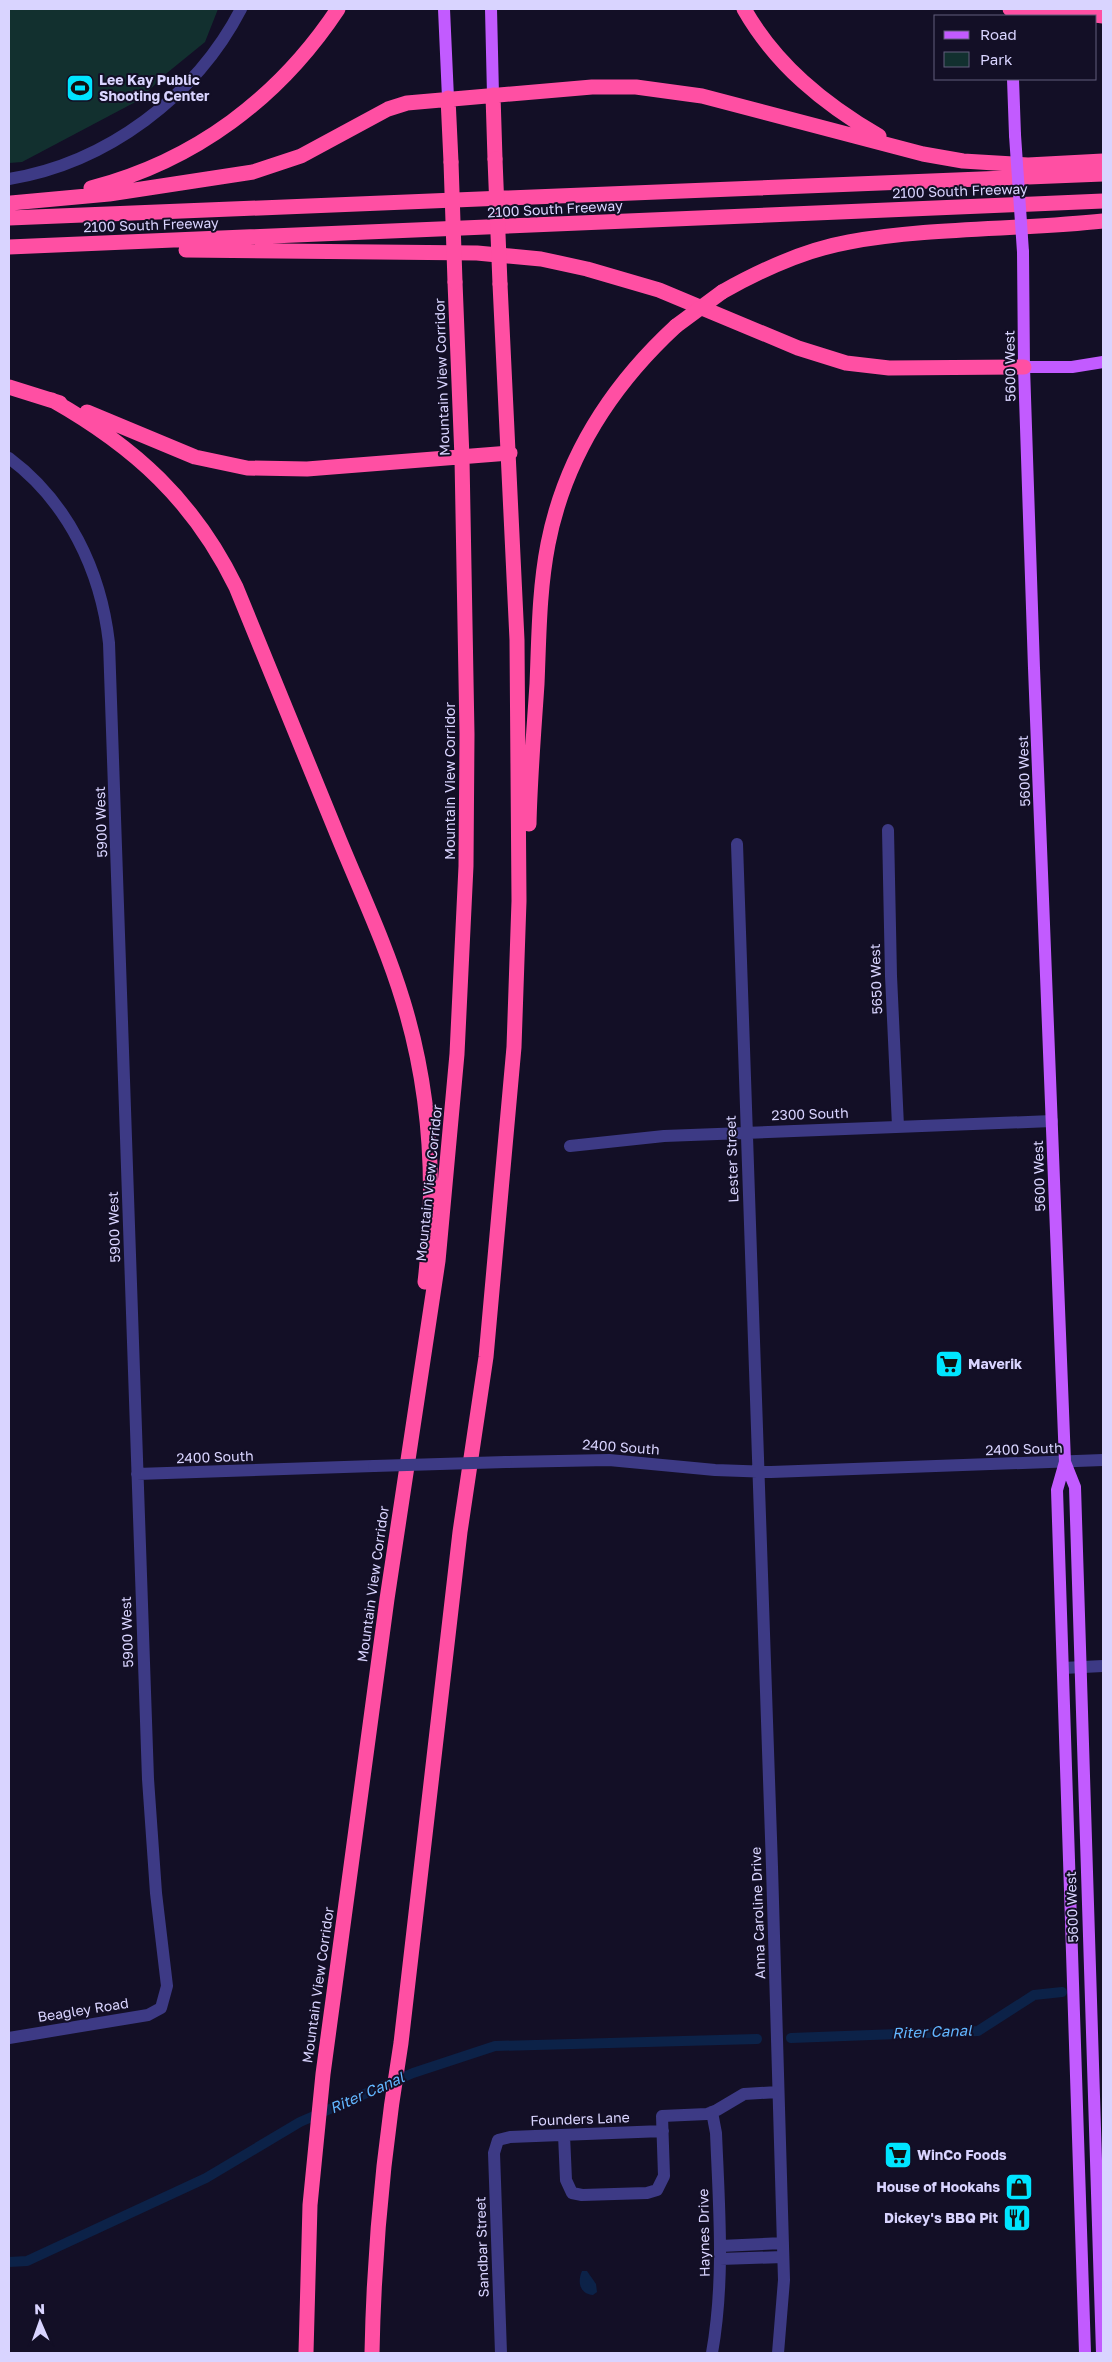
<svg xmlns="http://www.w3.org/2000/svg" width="1112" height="2362" font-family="'Golos Text',sans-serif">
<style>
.green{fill:#12302f}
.water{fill:#0c2248}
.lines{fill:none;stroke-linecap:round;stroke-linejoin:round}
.canal{stroke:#0c2248;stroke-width:10}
.minor{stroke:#3d3a85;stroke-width:12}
.major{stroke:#c25bff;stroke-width:12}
.highway{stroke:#ff4fa3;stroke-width:15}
.minor-bridge{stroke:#3d3a85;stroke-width:12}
.major-bridge{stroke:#c25bff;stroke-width:12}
.highway-bridge{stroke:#ff4fa3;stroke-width:15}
.labels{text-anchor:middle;stroke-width:4;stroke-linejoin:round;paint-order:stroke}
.poi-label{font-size:14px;font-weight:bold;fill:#d9d4ff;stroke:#130f26;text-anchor:start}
.street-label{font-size:14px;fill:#d9d4ff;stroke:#130f26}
.water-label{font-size:15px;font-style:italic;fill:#62b6ff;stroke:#130f26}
</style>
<rect width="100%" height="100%" fill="#130f26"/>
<path class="green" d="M9,9H218L205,42L162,77L141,99L22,162L9,163Z"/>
<path class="water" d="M582,2271H587L596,2284L597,2292L593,2295C580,2294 577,2282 582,2271Z"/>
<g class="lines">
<path class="canal" d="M791,2038L978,2031L1034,1995L1062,1992
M9,2262L27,2261L206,2178L300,2122L413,2073L495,2046L757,2039"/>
<path class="minor" d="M9,179C107,163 196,96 241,9
M9,458C68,502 101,571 109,643L148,1779L156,1893L167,1986L161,2008L148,2015L9,2038
M888,830L891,976L898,1126
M737,844L772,1867L784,2280L778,2353
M570,1146L664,1136L1052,1121
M506,1462L609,1460L715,1470L771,1472L1103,1460
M137,1474L374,1466
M1063,1668L1103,1666
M712,2112L716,2133C719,2207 725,2280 712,2353
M564,2135L566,2180L572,2193L582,2195L647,2193L657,2190L664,2176L662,2116L707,2114L717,2110L744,2094L778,2092
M720,2246L783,2243
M720,2259L783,2257
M501,2353L494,2153L498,2140L510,2137L663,2131"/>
<path class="major" d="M444,9L448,98
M491,9L493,95
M1013,79L1015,135
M1023,252L1024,367L1034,668L1065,1462L1057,1490L1085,2353
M1024,367H1072L1103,362
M1065,1462L1075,1487L1102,2353"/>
<path class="highway" d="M744,9C776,65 824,104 879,136
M1010,9H1046L1103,16
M493,95L495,159
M448,98L451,162
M91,188C195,161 279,98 338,9
M11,203L109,194L253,172L301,156L388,109L407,103L592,87H636L702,96L923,154L963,161L1028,165L1103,161
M9,218L1103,174
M9,247L1103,201
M186,250L477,253L541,259L587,269L659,290L798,348L846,363L889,368L1024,367
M722,292C761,270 804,250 849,242C930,227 1020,230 1103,221
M9,387L60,403
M52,400C135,447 194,501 236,587C269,668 302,748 335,829C358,886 385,942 403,1001C431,1092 436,1188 425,1282
M87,412L195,457L247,468L307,469L510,453
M529,824C530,777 534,730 537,684C539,637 539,590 548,544C565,457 612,385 676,326
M306,2353L310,2205L323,2074L387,1599L438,1261L457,1054L466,866L467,734L462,458L455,282
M372,2353C374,2249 384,2145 401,2043L460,1532L486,1357L514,1047L519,901L517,640L500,284"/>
<path class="minor-bridge" d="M374,1466L506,1462"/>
<path class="major-bridge" d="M1015,135L1023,252"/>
<path class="highway-bridge" d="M495,159L500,284
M451,162L455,282
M676,326L722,292"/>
</g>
<defs>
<g id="stadium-square" transform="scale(1.4375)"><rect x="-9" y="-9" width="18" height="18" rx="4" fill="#00e5ff" stroke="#130f26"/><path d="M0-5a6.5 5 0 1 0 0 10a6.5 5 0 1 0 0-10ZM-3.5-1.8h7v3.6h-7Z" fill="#111"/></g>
<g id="supermarket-square" transform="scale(1.4375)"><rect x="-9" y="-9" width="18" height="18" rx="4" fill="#00e5ff" stroke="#130f26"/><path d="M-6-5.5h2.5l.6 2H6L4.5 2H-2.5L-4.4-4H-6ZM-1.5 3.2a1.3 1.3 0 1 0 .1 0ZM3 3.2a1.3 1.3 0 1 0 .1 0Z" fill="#111"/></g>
<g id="shop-square" transform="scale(1.4375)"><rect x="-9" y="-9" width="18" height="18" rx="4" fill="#00e5ff" stroke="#130f26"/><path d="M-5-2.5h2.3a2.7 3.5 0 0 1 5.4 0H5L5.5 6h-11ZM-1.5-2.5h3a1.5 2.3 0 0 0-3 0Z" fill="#111"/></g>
<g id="restaurant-square" transform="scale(1.4375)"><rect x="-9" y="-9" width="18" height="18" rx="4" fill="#00e5ff" stroke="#130f26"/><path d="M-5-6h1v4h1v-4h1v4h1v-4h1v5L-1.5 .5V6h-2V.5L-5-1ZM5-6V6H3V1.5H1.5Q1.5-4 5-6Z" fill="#111"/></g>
</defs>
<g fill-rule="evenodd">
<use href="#stadium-square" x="80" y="88"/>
<use href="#supermarket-square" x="949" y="1364"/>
<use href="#supermarket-square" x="898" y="2155"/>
<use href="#shop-square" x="1019" y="2187"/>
<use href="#restaurant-square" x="1017" y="2218"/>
</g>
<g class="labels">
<g class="poi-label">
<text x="99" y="85">Lee Kay Public<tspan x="99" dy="16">Shooting Center</tspan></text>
<text x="968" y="1369">Maverik</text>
<text x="917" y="2160">WinCo Foods</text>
<text x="1000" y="2192" text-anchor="end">House of Hookahs</text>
<text x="998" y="2223" text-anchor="end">Dickey's BBQ Pit</text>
</g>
<g class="street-label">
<text transform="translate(960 191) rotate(-2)" y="5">2100 South Freeway</text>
<text transform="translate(555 209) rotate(-3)" y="5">2100 South Freeway</text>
<text transform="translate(151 225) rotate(-2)" y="5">2100 South Freeway</text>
<text transform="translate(1010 366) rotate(-91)" y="5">5600 West</text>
<text transform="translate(442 377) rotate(-92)" y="5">Mountain View Corridor</text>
<text transform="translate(1024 771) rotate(-92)" y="5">5600 West</text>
<text transform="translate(450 781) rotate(-90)" y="5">Mountain View Corridor</text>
<text transform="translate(101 822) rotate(-92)" y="5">5900 West</text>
<text transform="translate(876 979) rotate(-92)" y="5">5650 West</text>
<text transform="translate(810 1114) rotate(-2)" y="5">2300 South</text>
<text transform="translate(732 1159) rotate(-92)" y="5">Lester Street</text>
<text transform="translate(1039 1176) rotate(-92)" y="5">5600 West</text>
<text transform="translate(429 1183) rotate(-84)" y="5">Mountain View Corridor</text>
<text transform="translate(114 1227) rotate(-92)" y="5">5900 West</text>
<text transform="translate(621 1447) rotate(4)" y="5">2400 South</text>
<text transform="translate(1024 1449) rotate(-2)" y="5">2400 South</text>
<text transform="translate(215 1457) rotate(-2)" y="5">2400 South</text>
<text transform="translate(373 1584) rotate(-82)" y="5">Mountain View Corridor</text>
<text transform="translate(127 1632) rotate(-92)" y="5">5900 West</text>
<text transform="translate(1072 1907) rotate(-92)" y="5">5600 West</text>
<text transform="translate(758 1913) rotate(-92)" y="5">Anna Caroline Drive</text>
<text transform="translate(318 1985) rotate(-82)" y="5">Mountain View Corridor</text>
<text transform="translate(83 2010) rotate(-9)" y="5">Beagley Road</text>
<text transform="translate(580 2119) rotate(-2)" y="5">Founders Lane</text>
<text transform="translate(704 2233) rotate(-91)" y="5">Haynes Drive</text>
<text transform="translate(482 2247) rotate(-92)" y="5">Sandbar Street</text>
</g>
<g class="water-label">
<text transform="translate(932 2032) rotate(-2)" y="5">Riter Canal</text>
<text transform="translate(367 2093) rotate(-24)" y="5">Riter Canal</text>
</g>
</g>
<rect width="1112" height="2362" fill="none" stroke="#d9d4ff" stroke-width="20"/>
<rect x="934" y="15" width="162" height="65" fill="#130f26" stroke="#625e7d"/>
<rect x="944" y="31" width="25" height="8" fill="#c25bff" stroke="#625e7d"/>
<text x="980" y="40" font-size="15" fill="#d9d4ff">Road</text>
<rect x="944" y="52" width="25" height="15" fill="#12302f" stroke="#625e7d"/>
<text x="980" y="65" font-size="15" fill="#d9d4ff">Park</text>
<g transform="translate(40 2322) rotate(358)" stroke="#130f26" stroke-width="4" paint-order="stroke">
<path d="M0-4L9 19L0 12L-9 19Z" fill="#d9d4ff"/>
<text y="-8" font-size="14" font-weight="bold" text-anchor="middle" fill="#d9d4ff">N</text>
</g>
</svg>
